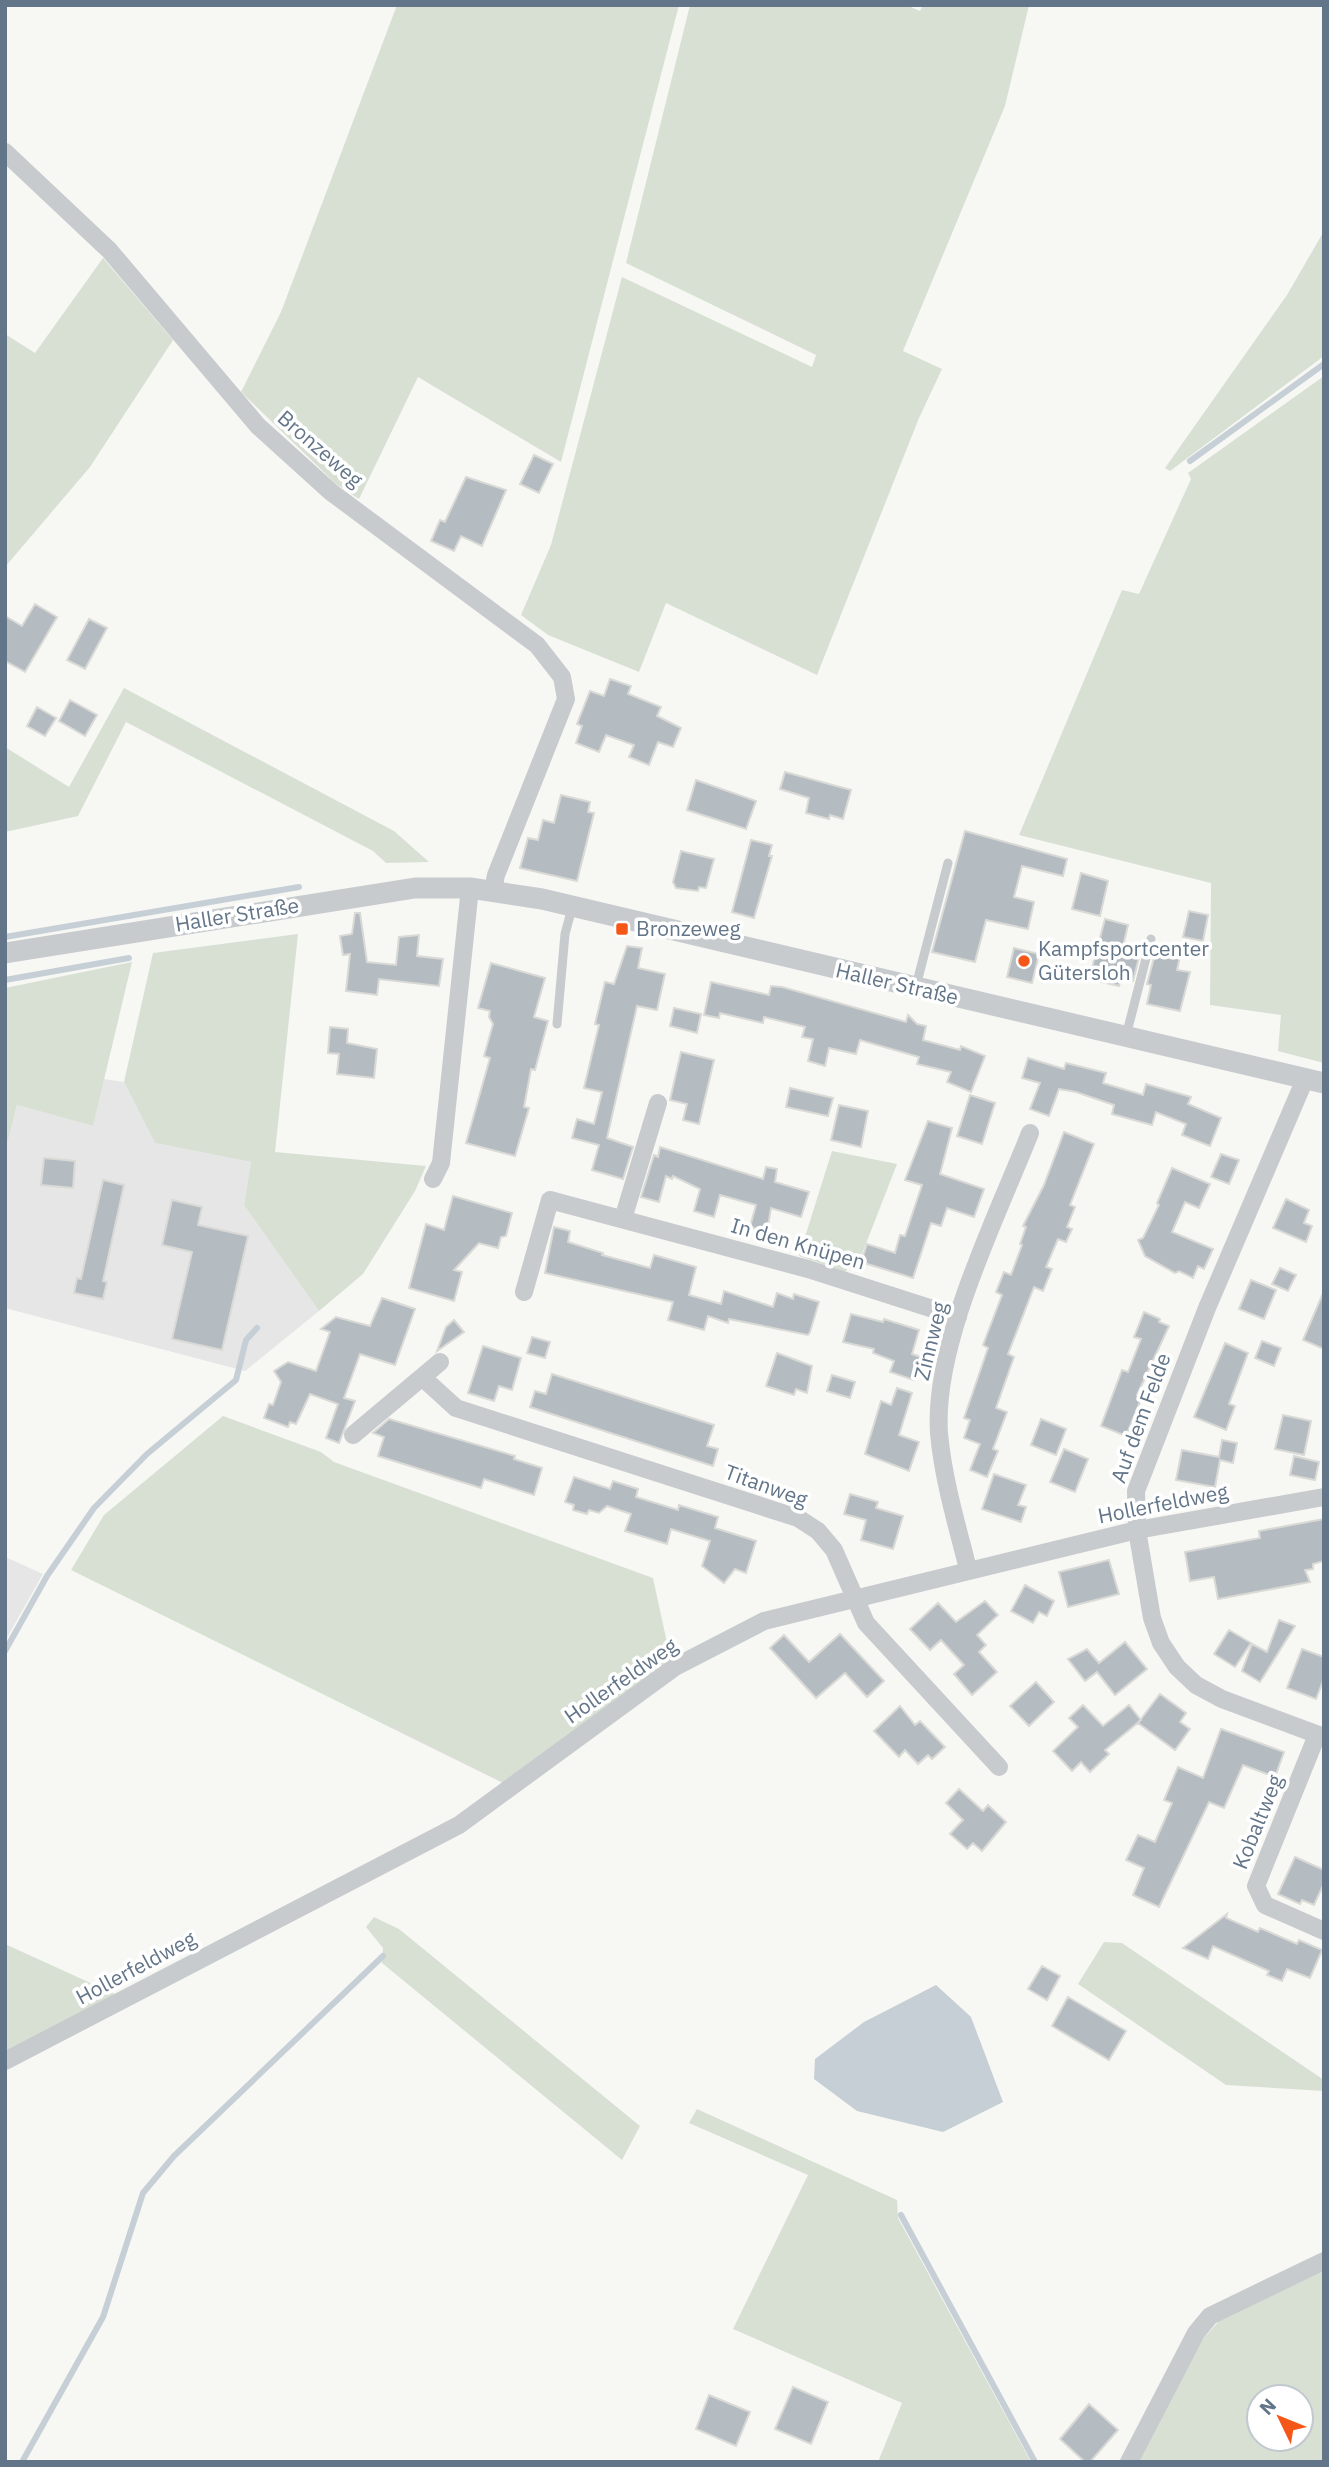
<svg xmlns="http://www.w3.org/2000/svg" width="1329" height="2467" font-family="'IBM Plex Sans',sans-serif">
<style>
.built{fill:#e5e6e5}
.green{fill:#d8e0d4;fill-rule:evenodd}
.water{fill:#c6cfd5}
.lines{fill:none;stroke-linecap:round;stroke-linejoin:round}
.stream{stroke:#c6cfd5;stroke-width:6}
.building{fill:#b4bbc1;stroke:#d9d9d6;stroke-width:2}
.service{stroke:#c7cbce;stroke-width:9}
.minor{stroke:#c7cbce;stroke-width:18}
.tertiary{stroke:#c7cbce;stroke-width:21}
.poi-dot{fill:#f45717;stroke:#fff;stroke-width:2.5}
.labels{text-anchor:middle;stroke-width:7;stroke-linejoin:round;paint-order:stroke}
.street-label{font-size:21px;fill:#637588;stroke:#fff}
.poi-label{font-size:21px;fill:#637588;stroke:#fff;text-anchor:start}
</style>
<rect width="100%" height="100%" fill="#f7f7f4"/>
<path class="built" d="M104,1079L124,1082L155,1143L251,1162L244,1205L319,1311L245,1371L5,1308V1152L17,1105L93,1126Z
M5,1557L43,1574L5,1641Z"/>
<path class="green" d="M397,5H679L561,462L418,377L359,499L336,484L241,392L281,312Z
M690,5H906L920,11L923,5H1029L1005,106L903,351L942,369L919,418L817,675L666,603L639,672L548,635L521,615L551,545L622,277L812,367L816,355L626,263Z
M1324,231V356L1170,471L1165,468L1287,295Z
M103,258L173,340L90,467L5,567V334L35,353Z
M1324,376V1063L1278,1051L1281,1015L1210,1005L1211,883L1019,835L1122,590L1139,594L1191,479L1188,473Z
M124,688L394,831L429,862L386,863L373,851L126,722L78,816L5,832V747L69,787Z
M298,934L275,1152L426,1166L415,1191L363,1274L319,1311L244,1205L251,1162L155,1143L124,1082L153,953Z
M132,962L93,1126L17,1105L5,1152V988Z
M832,1151L897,1164L860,1259L852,1256L846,1272L799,1256Z
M223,1416L321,1452L334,1462L653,1578L671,1661L503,1783L71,1570L104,1515Z
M374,1917L399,1929L640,2126L622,2160L382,1963L383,1948L366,1927Z
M1104,1942L1122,1943L1324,2080V2091L1226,2085L1078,1984Z
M5,1944L119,1996L5,2052Z
M697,2109L897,2200L898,2218L1031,2462H878L902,2403L733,2329L808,2175L689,2123Z
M1324,2271V2462H1137L1203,2339L1219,2321ZM1259,2397H1301V2439H1259Z"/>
<path class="water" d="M936,1985L971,2017L1003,2102L943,2132L857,2111L814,2079L815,2059L864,2022Z"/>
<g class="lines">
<path class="stream" d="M1190,461L1324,364
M5,937L299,887
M5,980L129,958
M5,1651L47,1576L94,1508L147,1454L236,1380L246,1340L257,1328
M901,2215L1035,2462
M22,2462L103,2317L143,2193L174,2156L383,1956"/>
</g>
<path class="building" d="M534,455L553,464L539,493L520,484Z
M466,477L506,490L482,546L461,536L454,551L431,541L440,520L445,522Z
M35,604L57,617L25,672L5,661V616L22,626Z
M89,619L107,628L85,669L67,660Z
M610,679L631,686L628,694L661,707L657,716L681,728L673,747L658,742L649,765L629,757L634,745L606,735L599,752L576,743L582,726L577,724L590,691L604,696Z
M70,700L97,715L85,736L59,721Z
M37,707L56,718L45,736L27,726Z
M785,772L851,790L843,819L830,815L829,819L806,813L809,798L780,789Z
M696,780L756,801L746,829L687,810Z
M561,795L590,802L588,812L594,813L577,881L520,868L528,838L538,840L543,820L554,823Z
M965,831L1067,859L1063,876L1022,866L1014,897L1034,902L1028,929L986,920L975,962L932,952Z
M751,840L772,845L769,856H772L754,918L732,912Z
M681,851L714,859L706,888L699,887L698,891L676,888L673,882Z
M1081,873L1108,881L1100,916L1072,909Z
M1189,911L1208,915L1203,941L1183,937Z
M355,913H360L367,962L396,965L399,937L419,935L417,956L443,959L439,986L379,979L377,995L346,991L350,954L343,955L340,936L352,934Z
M1105,919L1128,925L1124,942L1142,946L1133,981L1121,978L1119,986L1089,979Z
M627,946L642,948L638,968L665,974L657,1010L637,1006L607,1138L633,1147L623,1179L592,1170L599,1145L572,1138L577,1119L594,1124L602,1092L584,1088L599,1025L595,1024L605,982L614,984Z
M1161,947L1181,952L1177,970L1190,972L1180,1011L1147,1004L1151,985L1147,984L1156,950L1160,951Z
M1014,948L1039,954L1032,983L1007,977Z
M491,963L545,978L534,1017L548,1021L535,1070L531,1069L524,1107L529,1108L515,1156L466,1143L490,1058L484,1056L493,1024L489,1017L490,1011L478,1008Z
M711,982L769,995L771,986L782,987L906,1022L908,1015L917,1024L926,1026L923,1040L960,1050L961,1046L985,1056L971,1092L947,1082L951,1072L917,1064L919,1057L860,1040L856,1054L829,1048L825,1066L808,1061L813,1039L802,1037L805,1027L764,1017L763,1023L720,1013L719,1018L704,1015Z
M674,1008L701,1014L697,1033L670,1026Z
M330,1027L348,1029L347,1043L377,1049L374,1078L337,1074L339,1054L328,1053Z
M681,1052L714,1060L699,1124L683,1120L687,1104L670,1100Z
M1028,1058L1064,1069L1066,1063L1106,1073L1103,1083L1143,1095L1146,1084L1191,1097L1188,1104L1221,1118L1210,1146L1182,1135L1186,1124L1156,1112L1152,1125L1112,1114L1114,1105L1076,1092L1059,1089L1049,1116L1030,1109L1040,1083L1022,1078Z
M790,1088L833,1098L828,1116L786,1107Z
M970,1095L995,1103L982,1144L957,1136Z
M839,1105L868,1111L861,1147L831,1140Z
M928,1121L952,1128L940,1174L984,1189L974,1217L947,1208L941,1226L931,1223L913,1278L861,1262L867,1244L895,1253L900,1235L905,1236L922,1185L905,1180Z
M1064,1132L1094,1144L1070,1205L1075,1207L1067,1227L1072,1229L1066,1242L1058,1239L1046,1267L1052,1269L1043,1291L1034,1287L1008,1354L1014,1357L996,1408L1007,1412L993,1449L998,1451L987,1477L970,1470L980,1444L964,1438L970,1420L964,1418L988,1348L983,1345L1002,1295L996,1292L1004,1272L1011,1275L1022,1245L1020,1244L1026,1227L1023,1226L1044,1185Z
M660,1147L763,1179L766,1167L777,1169L775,1182L809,1192L801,1217L771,1208L767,1232L750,1227L756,1205L720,1195L714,1217L694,1211L700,1189L673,1176L672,1179L666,1176L659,1202L641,1197L654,1155L658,1157Z
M1221,1154L1239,1160L1229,1184L1211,1177Z
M44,1158L75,1161L73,1188L41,1185Z
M1172,1168L1210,1184L1199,1208L1185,1202L1172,1232L1213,1249L1204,1269L1198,1266L1193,1278L1179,1271L1175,1273L1145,1256L1138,1240L1143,1238L1159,1205L1157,1203Z
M103,1180L124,1185L103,1281L107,1282L103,1299L74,1293L77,1278L81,1279Z
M453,1196L512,1213L506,1236L501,1237L498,1248L479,1243L454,1270L462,1272L454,1301L409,1288L426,1224L444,1230Z
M1286,1199L1309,1210L1304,1223L1312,1226L1306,1242L1273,1228Z
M172,1200L202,1207L198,1225L248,1236L222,1350L172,1339L192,1252L162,1245Z
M554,1227L570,1231L568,1242L603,1253L602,1255L650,1268L654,1255L696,1267L689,1295L721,1304L724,1291L773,1307L777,1293L793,1299L794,1294L819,1302L810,1332L808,1335L729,1319L728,1323L708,1316L704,1330L668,1320L673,1302L545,1273Z
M1280,1268L1296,1275L1288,1291L1272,1284Z
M1251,1280L1276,1290L1264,1319L1239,1309Z
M1324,1291V1349L1303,1340Z
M382,1298L415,1309L395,1365L360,1354L344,1398L355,1401L339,1443L326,1438L338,1404L310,1394L296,1424L290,1422L288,1427L264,1418L269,1404L273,1405L281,1382L274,1371L288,1362L316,1371L330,1332L321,1329L336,1317L370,1326Z
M1144,1312L1160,1319L1159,1322L1169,1326L1137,1395L1142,1397L1126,1436L1101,1426L1122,1370L1128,1372L1141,1339L1134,1337Z
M851,1314L883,1322L884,1319L919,1330L912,1354L921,1357L914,1380L890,1372L894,1361L873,1353L874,1349L843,1342Z
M454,1320L464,1332L437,1351L446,1327Z
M532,1337L550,1342L545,1358L527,1353Z
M1262,1341L1281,1348L1274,1366L1255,1358Z
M1225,1343L1248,1353L1229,1404L1235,1406L1226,1430L1194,1417Z
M483,1346L521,1358L512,1390L499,1386L494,1401L468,1393Z
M777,1353L812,1366L807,1393L796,1389L794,1395L766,1386Z
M552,1374L714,1425L707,1446L718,1449L713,1466L530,1407L535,1391L546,1394Z
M832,1375L855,1382L850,1398L827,1391Z
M897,1388L912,1393L899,1435L919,1442L909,1471L865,1454L881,1401L891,1405Z
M1283,1415L1311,1421L1304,1455L1275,1449Z
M389,1419L515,1456L514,1459L542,1468L534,1495L484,1479L481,1488L378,1456L384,1437L373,1433Z
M1041,1419L1066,1429L1056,1455L1031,1445Z
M1222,1440L1237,1443L1233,1463L1220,1460L1215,1487L1176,1480L1182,1450L1219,1457Z
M1064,1449L1088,1459L1075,1492L1050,1482Z
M1294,1456L1319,1462L1315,1480L1290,1475Z
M994,1474L1026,1485L1018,1505L1026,1507L1021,1522L982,1509Z
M574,1477L610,1489L613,1481L638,1489L636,1497L678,1510L679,1505L718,1517L715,1528L756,1541L746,1573L735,1569L724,1583L702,1566L710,1541L671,1529L667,1544L625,1531L631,1514L607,1506L599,1513L589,1510L587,1514L573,1510L574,1505L565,1502Z
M850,1494L878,1502L876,1508L903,1516L893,1549L861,1540L866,1520L844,1514Z
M1324,1519V1561L1313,1564V1569L1305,1570L1310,1582L1218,1599L1214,1577L1190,1581L1185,1552L1260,1538L1259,1531Z
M1109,1560L1119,1594L1068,1607L1059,1572Z
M1025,1585L1054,1601L1047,1616L1039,1612L1033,1623L1011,1611Z
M985,1601L998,1615L977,1635L986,1645L979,1652L997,1672L972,1695L954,1674L964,1665L941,1640L930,1650L910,1629L938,1603L956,1622Z
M1279,1620L1295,1626L1260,1682L1242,1671L1252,1644L1267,1652Z
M1229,1630L1251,1643L1235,1667L1214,1654Z
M840,1634L884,1681L867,1697L845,1673L816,1698L770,1648L784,1635L809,1662Z
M1125,1642L1147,1669L1115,1695L1097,1672L1085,1681L1068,1659L1087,1649L1099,1663Z
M1302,1649L1324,1657V1678L1316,1699L1287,1688Z
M1036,1682L1054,1702L1029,1726L1010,1706Z
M1160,1694L1186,1713L1180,1722L1190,1729L1175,1750L1138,1723Z
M1083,1705L1103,1726L1129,1705L1141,1720L1105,1750L1109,1754L1090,1772L1081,1762L1072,1771L1053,1751L1078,1727L1069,1718Z
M900,1706L915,1725L920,1721L945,1747L932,1759L928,1755L918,1764L905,1750L899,1757L874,1731Z
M1221,1729L1284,1752L1275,1777L1243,1765L1224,1808L1209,1802L1159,1907L1133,1895L1144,1868L1126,1860L1138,1835L1155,1842L1172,1803L1164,1800L1178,1767L1203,1778Z
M959,1789L983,1811L988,1805L1006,1822L982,1851L973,1843L967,1849L950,1834L963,1820L946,1803Z
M1295,1857L1324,1870V1883L1314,1905L1302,1900L1300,1904L1278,1894Z
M1227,1914L1226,1918L1258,1932L1260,1928L1297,1944L1299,1940L1322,1950L1310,1978L1287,1969L1282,1981L1267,1975L1269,1971L1213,1946L1208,1959L1183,1948Z
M1042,1966L1060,1976L1047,2000L1028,1989Z
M1068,1997L1126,2031L1109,2060L1052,2026Z
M793,2387L828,2402L811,2444L775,2429Z
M709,2395L750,2412L736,2446L696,2429Z
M1089,2404L1118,2430L1090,2462H1085L1060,2439Z"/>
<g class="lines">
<path class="service" d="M916,986L948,863
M557,1024L565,934L572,908
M1126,1036L1151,939"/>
<path class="minor" d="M5,152L109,250L258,426L331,492L537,645L562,677L566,699L496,875L493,890
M1305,1079L1207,1308L1136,1491L1137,1530L1152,1618L1161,1643L1177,1667L1196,1685L1222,1699L1324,1737
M433,1179L441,1163L470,888
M623,1219L658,1103
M524,1292L550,1200L808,1269L958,1317
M422,1377L456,1408L798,1518L818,1531L834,1550L866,1623L999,1767
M353,1435L440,1362
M968,1569C957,1525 943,1479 939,1433C933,1343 997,1217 1030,1133
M1317,1735L1256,1886L1265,1905L1324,1931
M5,2061L459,1825L675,1667L764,1621L1137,1530L1324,1497
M1129,2462L1196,2333L1210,2316L1324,2261"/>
<path class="tertiary" d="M5,953L415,888H470L542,899L1324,1083"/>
</g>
<g class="poi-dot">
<rect x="615" y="922" width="14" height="14" rx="3.5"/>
<circle cx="1024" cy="961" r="7"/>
</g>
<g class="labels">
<g class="street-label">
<text transform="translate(320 449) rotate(41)" y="7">Bronzeweg</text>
<text transform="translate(237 915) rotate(-9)" y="7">Haller Straße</text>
<text transform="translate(897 984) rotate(13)" y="7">Haller Straße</text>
<text transform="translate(798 1244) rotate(16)" y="7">In den Knüpen</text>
<text transform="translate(931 1341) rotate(-76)" y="7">Zinnweg</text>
<text transform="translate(1141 1418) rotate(-70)" y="7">Auf dem Felde</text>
<text transform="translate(766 1486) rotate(20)" y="7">Titanweg</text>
<text transform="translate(1163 1504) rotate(-11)" y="7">Hollerfeldweg</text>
<text transform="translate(621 1681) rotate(-35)" y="7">Hollerfeldweg</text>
<text transform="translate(1258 1822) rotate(-68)" y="7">Kobaltweg</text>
<text transform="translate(136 1968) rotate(-28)" y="7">Hollerfeldweg</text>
</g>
<g class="poi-label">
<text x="636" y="936">Bronzeweg</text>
<text x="1038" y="956">Kampfsportcenter<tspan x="1038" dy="24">Gütersloh</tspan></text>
</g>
</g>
<rect width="1329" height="2467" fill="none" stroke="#637588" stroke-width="14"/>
<g transform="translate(1280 2418) rotate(313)"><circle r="33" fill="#ffffff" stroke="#c1c8cf" stroke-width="2"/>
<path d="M0-5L12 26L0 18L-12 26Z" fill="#f45717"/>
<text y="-10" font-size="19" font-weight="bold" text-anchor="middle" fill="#637588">N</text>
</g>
</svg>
